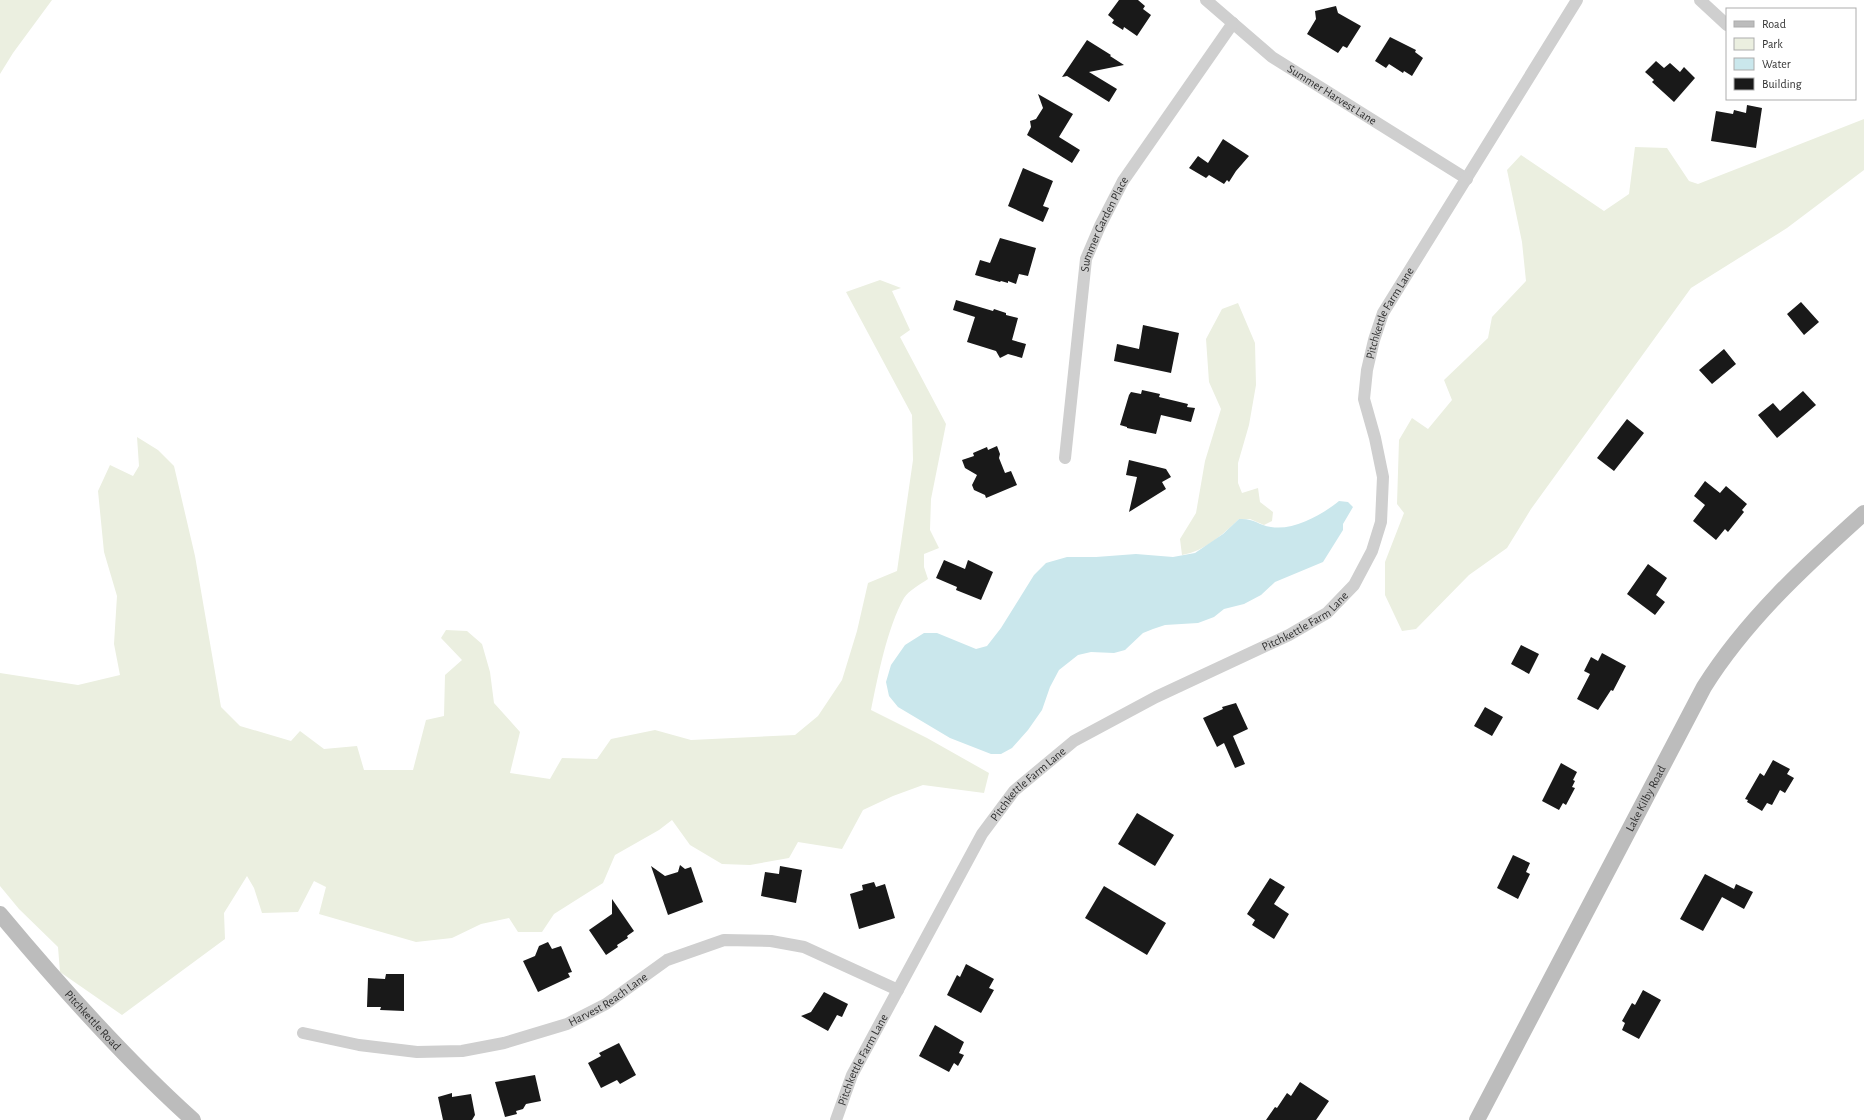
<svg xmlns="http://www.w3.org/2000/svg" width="1864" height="1120" font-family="'Alegreya Sans',sans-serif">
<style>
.green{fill:#ebefe0}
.water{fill:#cae7ec}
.building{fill:#191919}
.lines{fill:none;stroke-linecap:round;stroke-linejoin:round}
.street{stroke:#cfcfcf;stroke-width:12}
.secondary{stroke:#bcbcbc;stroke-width:16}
.labels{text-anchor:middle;stroke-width:4;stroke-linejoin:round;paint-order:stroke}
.street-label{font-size:12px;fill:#323232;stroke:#fff}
</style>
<rect width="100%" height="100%" fill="#fff"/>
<path class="green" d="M0,0H52L13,53L0,74Z
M1864,119V170L1787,228L1691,288L1531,509L1507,548L1469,575L1416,629L1402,631L1385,595V562L1404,513L1397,504L1399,440L1412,418L1428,429L1452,400L1444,380L1488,338L1492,317L1526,281L1522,242L1507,170L1521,155L1604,211L1629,194L1635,147L1667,148L1689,181L1698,184Z
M880,280L901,288L892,291L910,330L900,337L946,424L931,499L930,530L939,548L924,554V567L928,579C921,584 908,591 904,598C887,628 878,676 871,710L927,738L989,773L984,793L923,785L893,796L863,810L842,849L798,842L789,858L750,865L722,864L690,845L672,820L659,830L615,855L603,883L554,914L542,932H518L509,918L481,924L452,938L416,942L319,914L326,887L314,881L298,912L262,913L254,888L247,876L224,913L225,939L122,1015L60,972L58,947L19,909L0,886V673L78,685L120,675L114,644L117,596L104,552L98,491L110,465L133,476L139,466L137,437L158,450L174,466L195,556L221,707L240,726L291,741L300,731L324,749L357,746L364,770H413L426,720L444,716L445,675L462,660L441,638L446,630L467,631L482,644L490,672L494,703L520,732L510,773L550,779L562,758L597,759L611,739L655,730L691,740L795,735L818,716L842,680L857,631L868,583L897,571L913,460L912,415L846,292Z
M1238,303L1255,343L1256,385L1249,425L1238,463V483L1242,493L1258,488L1260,502L1273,512L1272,521L1264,525L1250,519H1239C1222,535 1205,551 1182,555L1180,539L1196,513L1205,461L1221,409L1209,382L1206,339L1222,309Z"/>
<path class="water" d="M1339,501L1348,502L1353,507L1343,524V530L1323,562L1275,582L1261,595L1244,604L1224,609L1214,617L1198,623L1165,625L1153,629L1143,633L1125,650L1114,653L1091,652L1078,655L1059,670L1050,687L1042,710L1028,730L1012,748L1001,754H991L950,738L898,707L889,696L886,682L891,665L905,645L924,633H937L976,649L987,646L1001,628L1034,575L1046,563L1067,557H1096L1136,554L1173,557L1195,553L1223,534L1239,519C1254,518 1258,525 1271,527C1294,531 1323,514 1339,501Z"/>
<path class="building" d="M1119,0H1138L1145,6L1143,9L1151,15L1137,36L1124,27L1123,30L1112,23L1114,20L1108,15Z
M1336,6L1338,13L1361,26L1347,48L1343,46L1338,53L1307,34L1316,19L1315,11Z
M1390,37L1416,50L1415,52L1423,58L1412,76L1404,71L1403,73L1389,64L1386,68L1375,61Z
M1087,40L1111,55L1110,56L1124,65L1089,72L1117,89L1109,102L1067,76L1062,77Z
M1656,61L1664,68L1670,63L1680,72L1684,67L1695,78L1674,102L1652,82L1654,80L1645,72Z
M1038,94L1073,114L1059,137L1080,150L1072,163L1027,135L1031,127L1030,121L1036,119L1043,108Z
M1747,105L1762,108L1756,148L1711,141L1716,111L1733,114L1734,110L1746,113Z
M1223,139L1249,156L1236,171L1229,182L1227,180L1224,184L1209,175L1206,178L1189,168L1198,156L1208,163Z
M1023,168L1053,181L1043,206L1049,208L1043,222L1008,206Z
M1000,238L1036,248L1028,276L1019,274L1016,284L1008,281V283L1001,281L1000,282L975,275L980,260L990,263Z
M956,300L993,311L994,309L1006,313V315L1018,318L1012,340L1026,344L1022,358L1008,354L1000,358L996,351L967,342L975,317L953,310Z
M1801,302L1819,322L1804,335L1787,314Z
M1143,325L1179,333L1171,373L1114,361L1117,344L1139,349Z
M1724,349L1736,364L1712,384L1699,370Z
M1142,390L1160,394L1159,397L1188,404L1187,407L1195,408L1191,422L1161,415L1156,434L1127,428V427L1120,425L1129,395L1131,392L1141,394Z
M1803,391L1816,405L1777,438L1758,415L1773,403L1780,411Z
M1627,419L1644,433L1614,471L1597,458Z
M997,446L1000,454L999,458L1005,473L1011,471L1017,485L986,498L985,495L974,490L972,485L977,475L965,468L962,460L974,456L973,453L987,447L988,450Z
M1129,460L1166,469L1171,477L1162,482L1166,489L1129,512L1137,477L1126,475Z
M1705,481L1720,493L1726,486L1747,504L1742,510L1744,512L1728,532L1725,529L1716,540L1693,521L1705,505L1694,496Z
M944,560L965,569L968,560L993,572L981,600L956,590L957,587L936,578Z
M1648,564L1667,578L1656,595L1665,602L1655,615L1627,594Z
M1521,645L1539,654L1529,674L1511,664Z
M1602,653L1626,666L1613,691L1611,690L1598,710L1577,699L1590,674L1584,671L1591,657L1598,661Z
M1236,703L1248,729L1233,736L1245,764L1235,768L1224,743L1217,747L1203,718L1223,709L1222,707Z
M1485,707L1503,717L1492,736L1474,726Z
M1773,760L1790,769L1787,774L1794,778L1785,793L1780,790L1772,805L1767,803L1762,811L1747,802L1748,800L1745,799L1760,773L1764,776Z
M1561,763L1577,772L1573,780L1575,781L1572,787L1575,788L1566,805L1563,803L1559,810L1542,801Z
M1137,813L1174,835L1155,866L1118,844Z
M1513,855L1530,863L1526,872L1530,874L1518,899L1497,888Z
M680,865L685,869L691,867L703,902L668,915L651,866L665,876L678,872Z
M780,866L802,870L796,903L761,896L765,872L779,874Z
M1705,874L1734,889L1736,884L1753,892L1744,909L1722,897L1703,931L1680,919Z
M1270,878L1285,887L1274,904L1289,914L1274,939L1252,925L1255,920L1247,914Z
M874,882L876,887L885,884L895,918L859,929L850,894L863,890L862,885Z
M1104,886L1166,923L1147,955L1085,918Z
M612,899L634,931L627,936L628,938L617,945L618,947L606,955L589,930L612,914Z
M548,942L552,949L561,946L572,972L568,973L570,977L538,992L523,961L535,956L539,946Z
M966,964L994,979L989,988L994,990L981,1013L947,995L957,975L960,977Z
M386,974H404V1011L380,1010L381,1007H367L368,978L385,979Z
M1643,990L1661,1000L1639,1039L1622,1030L1625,1023L1622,1021L1632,1003L1635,1005Z
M824,992L848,1004L842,1017L837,1015L828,1031L801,1016L811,1012Z
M935,1025L964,1042L959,1053L964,1055L958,1066L954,1063L949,1072L919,1056Z
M619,1043L636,1075L620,1084L617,1080L601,1088L588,1063L601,1056L599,1053Z
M535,1075L541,1101L526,1104L523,1109L516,1111L517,1114L505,1117L495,1082Z
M1300,1082L1329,1101L1316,1120H1266L1275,1107L1277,1108L1287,1093L1291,1096Z
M452,1093V1097L471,1094L475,1115L472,1120H443L438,1097Z"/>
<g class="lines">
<g class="street">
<path id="s1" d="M1206,0L1272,57L1467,179"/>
<path d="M1700,0L1727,25"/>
<path id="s2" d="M1065,458L1086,259L1100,226L1123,181L1233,23"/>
<path id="s3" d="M303,1033L359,1045L417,1052L462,1051L504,1043L567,1024L606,1004L667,960L724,940L771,941L804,947L898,990"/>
<path id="s4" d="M836,1120L852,1075L982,834L1014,791L1074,741L1156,697L1289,635L1327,613L1354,585L1372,551L1381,522L1383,477L1375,438L1364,399L1367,370L1374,340L1383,313L1577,0"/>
</g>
<g class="secondary">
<path id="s5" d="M0,914C60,986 123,1057 193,1120"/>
<path id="s6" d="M1477,1120L1704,687C1746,620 1805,566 1864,513"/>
</g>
</g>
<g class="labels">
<g class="street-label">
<text dy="4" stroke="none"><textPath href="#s1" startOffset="158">Summer Harvest Lane</textPath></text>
<text dy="4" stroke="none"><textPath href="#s2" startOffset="239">Summer Garden Place</textPath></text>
<text dy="4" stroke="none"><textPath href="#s4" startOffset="1061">Pitchkettle Farm Lane</textPath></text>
<text dy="4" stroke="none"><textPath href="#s4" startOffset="714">Pitchkettle Farm Lane</textPath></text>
<text dy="4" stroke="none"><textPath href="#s4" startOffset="390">Pitchkettle Farm Lane</textPath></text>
<text dy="4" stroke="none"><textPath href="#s6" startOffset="363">Lake Kilby Road</textPath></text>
<text dy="4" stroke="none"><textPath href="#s3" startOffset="317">Harvest Reach Lane</textPath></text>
<text dy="4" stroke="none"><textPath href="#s5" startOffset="141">Pitchkettle Road</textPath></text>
<text dy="4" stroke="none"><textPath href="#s4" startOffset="66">Pitchkettle Farm Lane</textPath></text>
</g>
</g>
<rect x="1726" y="8" width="130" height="92" fill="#ffffff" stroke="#adadad"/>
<rect x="1734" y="21" width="20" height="6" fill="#bcbcbc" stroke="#adadad"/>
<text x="1762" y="28" font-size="12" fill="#323232">Road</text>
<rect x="1734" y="38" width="20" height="12" fill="#ebefe0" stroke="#adadad"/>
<text x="1762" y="48" font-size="12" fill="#323232">Park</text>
<rect x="1734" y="58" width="20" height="12" fill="#cae7ec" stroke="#adadad"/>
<text x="1762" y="68" font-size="12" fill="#323232">Water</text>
<rect x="1734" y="78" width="20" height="12" fill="#191919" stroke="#adadad"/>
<text x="1762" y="88" font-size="12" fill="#323232">Building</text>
</svg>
